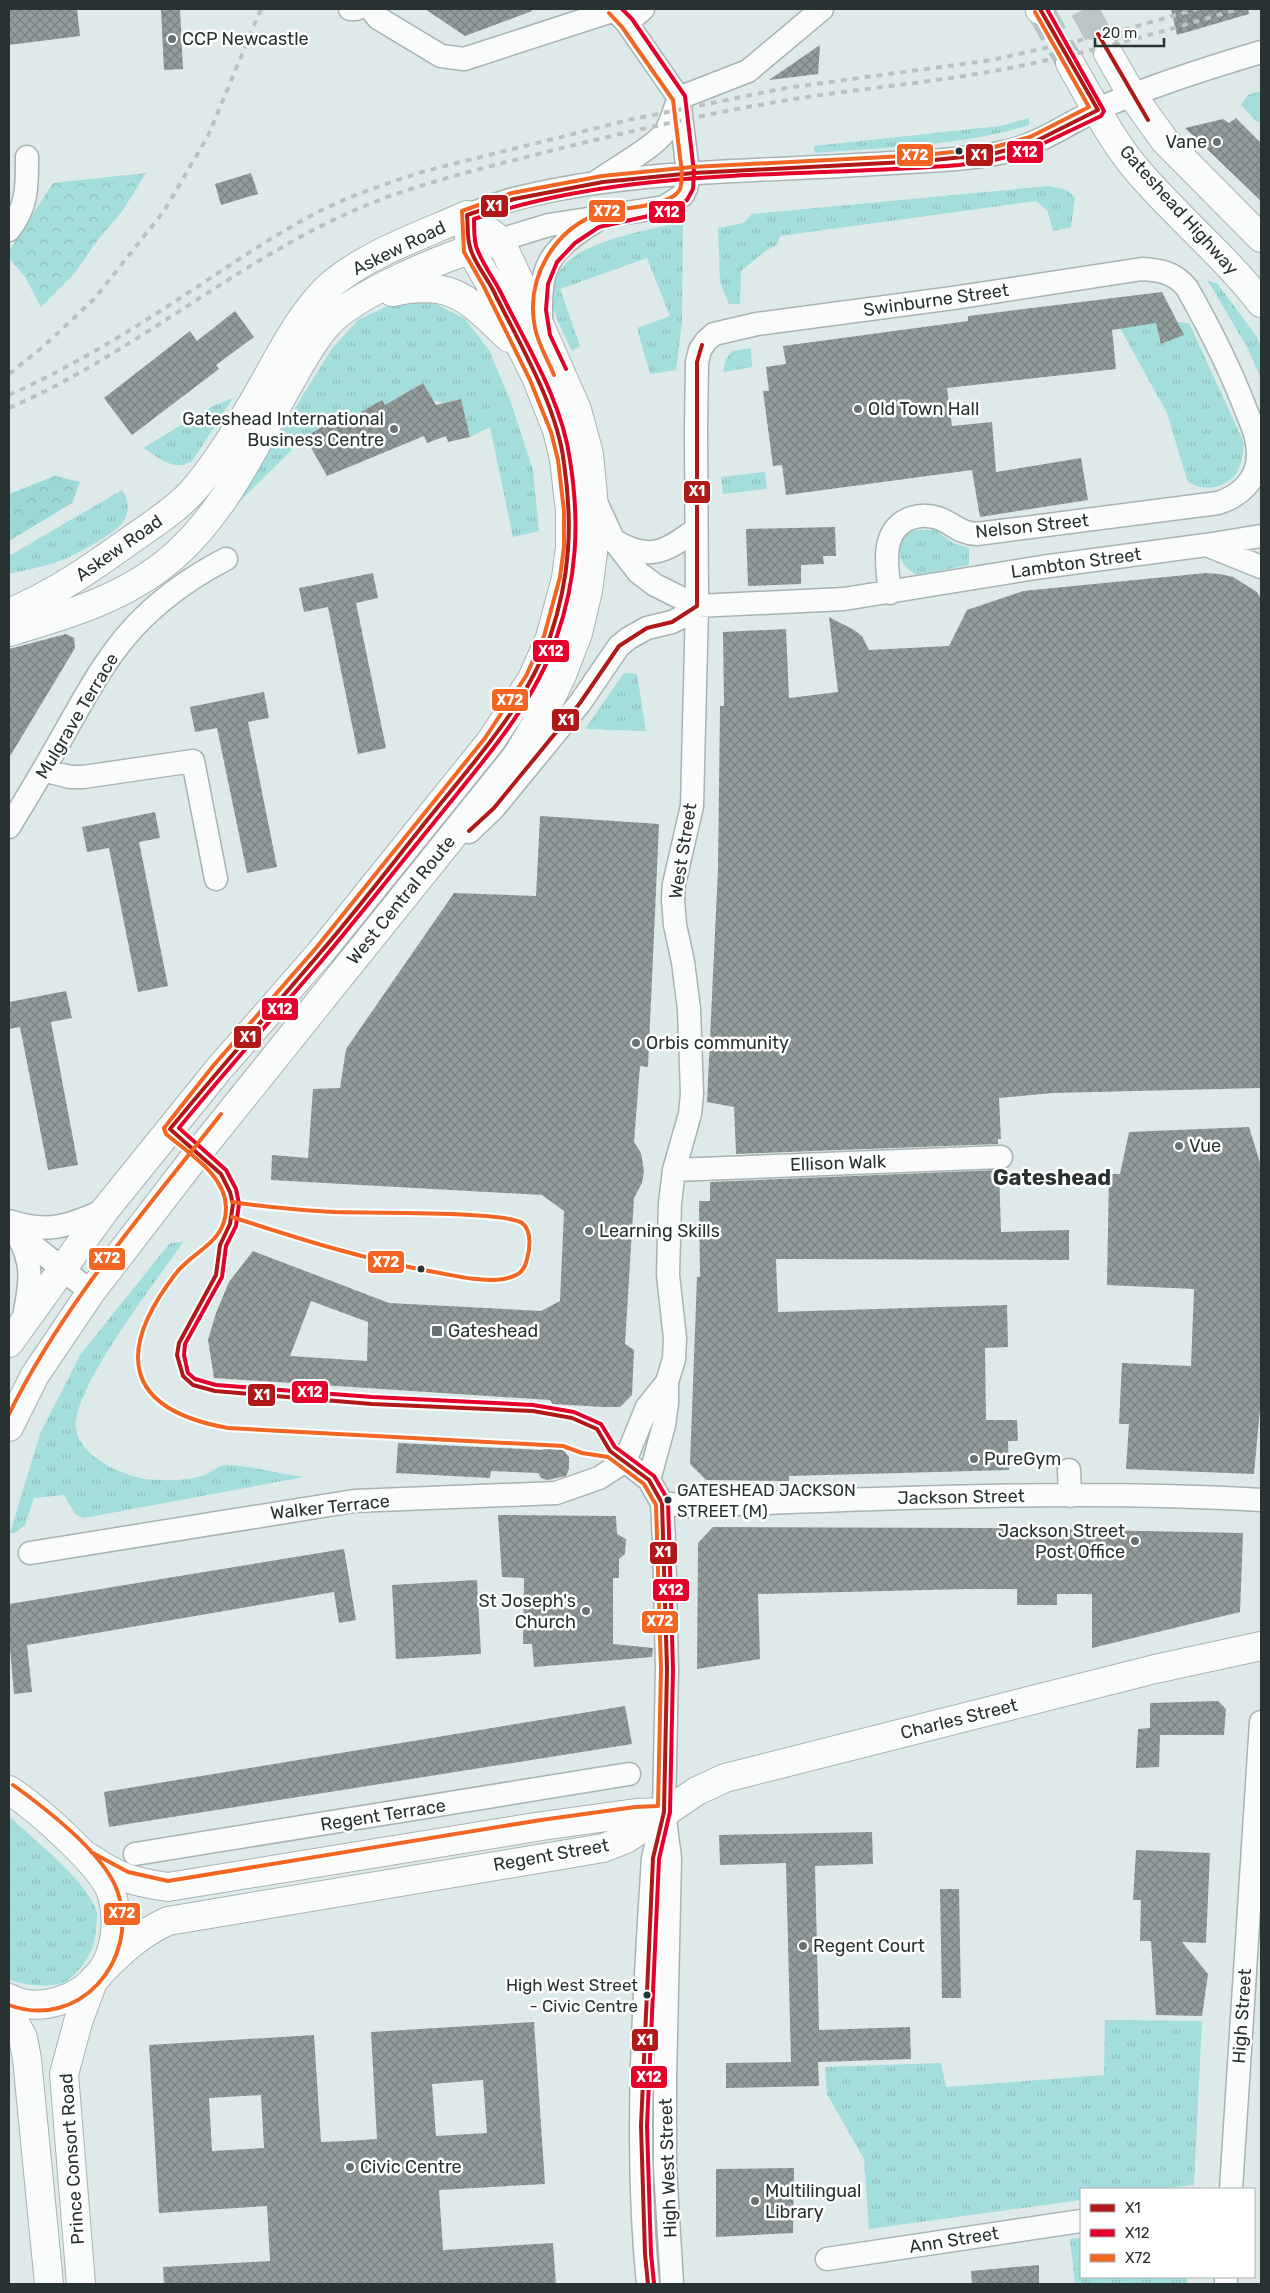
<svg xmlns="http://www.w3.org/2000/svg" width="1270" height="2293" font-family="Rubik,sans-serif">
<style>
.grass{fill:url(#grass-tufts)}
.forest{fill:url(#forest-crowns)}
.park{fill:url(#park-crowns)}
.building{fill:url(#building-cross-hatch);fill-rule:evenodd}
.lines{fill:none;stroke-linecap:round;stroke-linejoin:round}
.highway-tunnel{stroke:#bac5c5;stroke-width:28;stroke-dasharray:28 14;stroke-linecap:butt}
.minor-casing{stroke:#a9b2b2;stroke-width:25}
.major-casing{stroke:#a9b2b2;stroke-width:30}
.highway-casing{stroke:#a9b2b2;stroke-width:30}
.minor{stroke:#fafcfc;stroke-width:22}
.major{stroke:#fafcfc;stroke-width:28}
.highway{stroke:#fafcfc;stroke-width:28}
.rail{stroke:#bec1c1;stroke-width:4;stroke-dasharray:6 6;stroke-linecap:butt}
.bus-1-casing{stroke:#fff;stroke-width:8}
.bus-2-casing{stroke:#fff;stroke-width:8}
.bus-3-casing{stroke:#fff;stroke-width:8}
.bus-1{stroke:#b11919;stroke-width:4}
.bus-2{stroke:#e4002b;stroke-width:4}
.bus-3{stroke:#f26522;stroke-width:4}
.poi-dot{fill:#687272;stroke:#fff;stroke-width:2}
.bus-dot{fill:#293232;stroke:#fff;stroke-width:2}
.labels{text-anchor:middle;stroke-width:5;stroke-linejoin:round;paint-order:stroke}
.bus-label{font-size:17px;fill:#293232;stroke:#fff;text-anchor:start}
.poi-label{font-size:18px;fill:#293232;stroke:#fff;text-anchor:start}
.street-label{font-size:18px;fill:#293232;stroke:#fff}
.district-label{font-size:22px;font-weight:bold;fill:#293232;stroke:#fff}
.line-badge{stroke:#fff;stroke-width:2}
.badge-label{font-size:14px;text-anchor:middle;font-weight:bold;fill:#fff}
</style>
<defs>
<pattern id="grass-tufts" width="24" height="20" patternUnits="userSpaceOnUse" patternTransform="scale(1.25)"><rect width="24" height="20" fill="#a3dddc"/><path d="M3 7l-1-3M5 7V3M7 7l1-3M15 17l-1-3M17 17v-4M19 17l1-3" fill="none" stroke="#8cbebd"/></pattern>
<pattern id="forest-crowns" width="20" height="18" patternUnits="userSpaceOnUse" patternTransform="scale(1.25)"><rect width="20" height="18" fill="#9bd8d8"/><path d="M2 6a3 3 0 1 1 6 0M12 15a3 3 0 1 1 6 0" fill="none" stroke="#86baba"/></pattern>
<pattern id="park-crowns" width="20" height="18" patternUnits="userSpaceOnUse" patternTransform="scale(1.25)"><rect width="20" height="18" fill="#a3dddc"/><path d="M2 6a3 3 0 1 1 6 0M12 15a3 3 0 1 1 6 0" fill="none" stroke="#8cbebd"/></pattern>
<pattern id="building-cross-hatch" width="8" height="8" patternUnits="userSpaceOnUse" patternTransform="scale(1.25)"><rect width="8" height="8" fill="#939c9c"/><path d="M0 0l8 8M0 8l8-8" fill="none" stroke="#788080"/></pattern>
</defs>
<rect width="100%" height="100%" fill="#deeaea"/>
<path class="grass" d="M1261,91V122H1257L1241,105L1248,95Z
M1029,118V125C961,146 886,147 815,153L814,146L1000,126Z
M1049,186L1067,190L1075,198L1071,227L1053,231L1047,210L1036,201L780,236L777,245L767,250L741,271L740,304H729L720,283L718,228L743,223L752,214Z
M683,222L682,323L676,370L650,374L637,328L670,316L647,258L560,289L580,346L572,351C566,339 550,307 551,294C554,242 643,232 683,222Z
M1208,281L1217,283L1257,337L1261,347V379L1248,349Z
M429,301L464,318L489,350L510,400L533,470L539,531L513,537L490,427L470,437L461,399L442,403L433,400L423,383L385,405L382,400L343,422L340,417L305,437L233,508L331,350L358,320L396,302Z
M1177,322L1189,323L1244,443C1243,453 1242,465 1236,474C1224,489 1200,493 1187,480L1167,413L1120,328L1156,323L1162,344L1183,335Z
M751,348L752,367L723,372L726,359L732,351Z
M233,398L193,460C176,474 158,457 143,448L211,407Z
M765,472L767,489L723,494L721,477Z
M122,490C129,500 130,511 123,522C115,534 69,559 54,563C39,568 24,570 9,574V556Z
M916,530H935L953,543L969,548V565L916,575C899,563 897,557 902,537Z
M624,673L637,674L646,731L585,729Z
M183,1242C159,1278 72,1388 76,1428C79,1456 121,1475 145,1479C163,1481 188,1481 205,1475C212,1472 218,1465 226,1465C249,1465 281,1474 304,1477L84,1518L75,1514L64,1495L34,1498L25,1525L15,1533H10L40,1434L80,1355L170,1243Z
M9,1816C33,1839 88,1882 97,1912C98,1917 96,1925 96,1931C95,1950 83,1968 68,1980C56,1989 22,1986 9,1979Z
M1105,2020L1202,2021L1194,2185L1159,2189H1081V2200L869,2229L864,2159L827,2094L825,2067L941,2063L946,2087L1104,2075Z
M1081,2238V2277H1187V2284H1075L1070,2239Z"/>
<path class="forest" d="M55,476L80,482L72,503L9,541V494Z"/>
<path class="park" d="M146,173L123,210L97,241L74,274L41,307L25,277L9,258V251L53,183Z"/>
<path class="building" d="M9,9H77L80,36L9,45Z
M161,9H180L183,69L164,70Z
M425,9H531L532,11L465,36Z
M1171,9H1248L1249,14L1177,35Z
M820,45L818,74L769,80Z
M1236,118L1261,143V201L1185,128L1223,119L1229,123Z
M251,173L258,194L221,205L215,184Z
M1162,292L1184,335L1161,344L1156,323L1112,330L1116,369L947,388L952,426L992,422L996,472L1081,458L1088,500L980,517L972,470L786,495L782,465L773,466L763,391H769L766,367L786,364L783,346L968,321V316Z
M235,311L254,337L216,365L219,369L132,435L104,398L190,331L197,341Z
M423,383L436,405L461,399L470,437L448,442L446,436L427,443L424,436L327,476L305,437L340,416L343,422L382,400L385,405Z
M835,527L836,556H823L824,564L801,565V584L748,586L746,529Z
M373,573L378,598L356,603L386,748L358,754L328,607L304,612L299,588Z
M1206,573L1220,574L1233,577L1257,592L1261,599V1088L1052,1093L999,1098L1001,1139H998V1144L736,1154L734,1107L707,1102L718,869L720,706H724L723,632L786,629L789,698L838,692L829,617L854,630L862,636L869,650L949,646L967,610L1023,591Z
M66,634L74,638L75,648L9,758V649Z
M264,692L269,718L248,722L277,867L247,873L217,728L195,732L190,707Z
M155,812L160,838L139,842L168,986L138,992L109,848L87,852L82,827Z
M540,816L659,824L648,1067L640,1066L634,1142L641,1153L644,1171L642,1183L634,1198L625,1344L634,1350L632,1395L620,1407H603L553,1404L550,1400L214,1378L208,1340L216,1313L229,1282L253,1251L389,1303L541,1311L560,1301L564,1211L542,1195L271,1180L272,1155L308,1158L313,1089L340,1088L346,1049L454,893L536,896ZM311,1301L368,1322L367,1361L290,1356Z
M66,991L72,1018L51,1022L78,1165L48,1170L20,1027L9,1029V1002Z
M1249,1127L1261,1166V1398L1254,1474L1126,1469L1129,1424H1119L1122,1363L1191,1366L1194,1289L1107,1285L1109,1174H1120L1129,1132Z
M999,1170L1001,1232L1069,1230V1260L776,1259L778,1312L1007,1305L1008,1347L985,1348L986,1420H1017L1018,1441H1008L1009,1470L789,1476V1481L706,1480L690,1464L697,1277H700L699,1201H710V1182Z
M398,1443L542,1450L549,1446L556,1447L563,1450L569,1457V1469L566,1476L547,1480L541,1478L538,1473L491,1471L490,1478L396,1473Z
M498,1515L616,1516L617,1534L626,1539L625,1554L619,1559V1578H613V1644L653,1648L652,1657L534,1667L532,1644H523L524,1578L502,1577Z
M713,1527L994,1528L1243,1533L1240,1612L1092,1648V1594H1057V1605H1017V1589H967L758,1594L760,1659L697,1669L698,1543Z
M344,1549L356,1620L339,1623L334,1592L27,1645L32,1692L14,1694L9,1636V1604Z
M477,1580L481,1654L396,1659L392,1585Z
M1218,1701L1226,1709L1224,1735H1160L1159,1767L1136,1768L1138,1729L1150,1728V1703Z
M625,1706L632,1744L109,1827L104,1792Z
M872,1832L873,1864L815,1866L819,2030L910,2027L911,2059L818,2062L819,2086L726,2088V2063L791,2062L786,1863L720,1865L719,1835Z
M1136,1850L1210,1853L1206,1943L1182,1942L1208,1974L1202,2016L1156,2015L1151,1941H1140L1141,1900H1133Z
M940,1889H959L961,1998H942Z
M534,2022L545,2184L439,2190L443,2250L553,2243L556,2284H164L163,2267L270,2261L267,2206L159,2213L149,2045L314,2035L321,2142L347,2141L377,2139L371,2032ZM483,2080L487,2133L436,2136L432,2084ZM261,2095L264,2148L212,2151L209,2098Z
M794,2168L793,2233L716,2237V2169Z
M1039,2265V2284H972L971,2271Z"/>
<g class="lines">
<path class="highway-tunnel" d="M1084,9L1108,53
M1040,10L1070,63"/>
<g class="minor-casing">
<path id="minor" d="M350,9H356
M371,9L378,18L441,56L464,59L615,10
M627,23L643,9
M679,98L748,71L822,9
M595,183C613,169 659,146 668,127C672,119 674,110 678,101
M467,215C483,210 498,203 514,199C631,169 754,172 874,164C918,161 966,161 1009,151C1041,143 1069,123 1098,109C1150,86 1207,68 1261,52
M9,230C28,206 27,186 27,157
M500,240L549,225L664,207L683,195L687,186L688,173L679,98L627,23L614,9
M541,325C540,266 545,253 596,221
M595,500L614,541L639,573L655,585L697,606L844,599L1042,567L1206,545L1261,536
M615,541C650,562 667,551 696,529
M1209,546L1261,567
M43,770L70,777H83L193,761L216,879
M9,827C28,796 47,764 65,732C88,691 111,648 145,616C169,593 197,574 226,559
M469,832L494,808L580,703L619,646L629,638L647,628L672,622L682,617L697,606
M674,1170L1001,1157
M9,1221C48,1234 69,1226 105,1210
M9,1226L91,1292
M18,1236C36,1268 29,1288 23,1322
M625,1461L649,1480L662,1503L664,1541L667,1669L664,1812L670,1858L665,2079V2167L672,2284
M625,1461L647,1407L667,1382
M1069,1470L1070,1496
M649,1480L664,1425L667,1403V1382L674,1359L675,1338L668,1275L670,1203L674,1170L690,1114L692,1094L689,1009L683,962L675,925L673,899L674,884L692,806L697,606L696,429L697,362L700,350L706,341L714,334L757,324L953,298L1142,269C1161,270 1175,273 1187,288C1209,327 1228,364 1244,405C1250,421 1258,436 1258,453C1259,478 1241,496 1218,503L977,534C961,534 952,523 938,518C929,515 920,515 911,518C879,530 887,567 890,593
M662,1503L689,1506C879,1499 1071,1489 1261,1500
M30,1553L354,1501L556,1493L599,1478L625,1461
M135,1854L629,1774
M1231,2189L1261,1722
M827,2259L1081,2221
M648,2284C634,2144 644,1998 653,1858L661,1824
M1226,2284V2277"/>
</g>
<g class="major-casing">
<path id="major" d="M9,2011L23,2038L27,2059L49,2284
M81,2284L64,2074L78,2022L94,1979"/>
</g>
<g class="highway-casing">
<path id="highway" d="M1040,9V10
M1108,53L1132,95L1165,141L1261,238
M1070,63C1091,99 1110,138 1137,170C1176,216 1224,255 1261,303
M392,292C453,279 468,299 509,338
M9,613C56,593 90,569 132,539C152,525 174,511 191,493C214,467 232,438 249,409C273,370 298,313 333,283C371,252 423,235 467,215
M9,632C67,615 126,598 173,557C225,512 255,445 288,386C300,365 311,343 327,325C355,293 446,256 488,244
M9,1343L105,1210L218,1070L321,952L490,742L532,679L550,638L566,578L570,547V511L564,459L557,430L536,377L489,282L470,249L467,215
M9,1427L35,1375L91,1292L198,1153L517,756L548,704L562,675L578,633L588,591L595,536L593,495L589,454L577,410L541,328L500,240L467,215
M9,1790C35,1807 104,1866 112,1895C119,1919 116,1952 101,1972C81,1999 39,2014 9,1998
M88,1857C118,1877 132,1882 168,1887L542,1826L636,1813L664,1812
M101,1972C122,1951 141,1933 168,1921L603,1848L626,1839L697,1791L725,1778L1155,1669L1261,1646"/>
</g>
<use href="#minor" class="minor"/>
<use href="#major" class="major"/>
<use href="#highway" class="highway"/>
<path class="rail" d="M9,374L44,346L95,298L164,211L208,136L261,9
M9,395C65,370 119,338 171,304C219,273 265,240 316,213C351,195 388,183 425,171L633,119L786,88L992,60L1116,32L1197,9
M9,408C144,350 254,244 393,195C451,175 511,161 570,146C640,129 711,113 782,101C858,88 934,83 1010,68C1087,53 1163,32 1238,9"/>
<g class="bus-1-casing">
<path id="bus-1" d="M1098,34L1148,120
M469,831L494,808L580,703L619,646L647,628L672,622L697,606V362L702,345
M648,2284L645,2254L641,2126L653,1858L664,1812L667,1669L662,1503L649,1480L610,1451L597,1429L572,1418L533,1411L372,1404L215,1391L193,1385L183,1376L177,1355L179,1343L216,1275L220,1245L230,1224L233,1204L230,1192L221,1174L170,1129C219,1069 270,1012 320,953C357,910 392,864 428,819C472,764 527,705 550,637C570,578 573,525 564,463C557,405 518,341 493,290C486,276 473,261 470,247C467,237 468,225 467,215L514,199L603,182L693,173L924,161L992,154L1032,143L1098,110L1040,9"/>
</g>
<g class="bus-2-casing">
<path id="bus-2" d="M566,369L550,335L546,310L548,284L557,262L575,243L599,227L671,211L687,200L693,189L694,172L685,96L632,19L622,9
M654,2283L651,2254L647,2126L659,1859L670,1812L673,1669L668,1500L654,1476L615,1447L601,1424L574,1412L533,1405L372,1397L216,1385L195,1379L188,1373L184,1355L185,1344L222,1277L226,1246L236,1226L239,1204L236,1189L226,1170L179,1128C226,1070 276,1015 324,958C361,914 396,869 432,825C476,769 533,708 556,639C577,579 580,523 570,460C562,401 527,346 501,293C494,279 480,260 476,246C474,238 474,228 474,219C629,166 798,178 959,165L994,160L1023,153L1101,116L1104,111L1047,9"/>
</g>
<g class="bus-3-casing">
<path id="bus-3" d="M554,375C548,360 538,344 535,328C525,278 554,228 603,212C621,208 671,207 680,189C682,184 681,178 682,173L673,100L622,27L609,13
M232,1217C300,1239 369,1261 440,1273C460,1277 483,1282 504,1279C517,1276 524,1273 527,1259C530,1249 532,1230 522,1223C504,1211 365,1213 334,1212C300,1210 266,1207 232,1202
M9,1414C63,1304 146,1210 221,1114
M91,1852L128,1872L168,1881L541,1820L635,1807L658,1806L661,1669L656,1505L644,1484L608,1457L582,1453L563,1446L228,1428C122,1409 116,1350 177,1272C195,1250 226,1242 226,1208C226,1175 188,1153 166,1134L164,1128L213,1066L316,948L485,738L526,676L544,636L560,577L564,547V511L558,460L551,432L530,380L483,285L464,252L462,211L512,193L602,176L692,167L924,155L991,148L1030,137L1089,107L1035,12
M9,2005C78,2031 140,1961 118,1893C106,1855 45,1808 13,1785"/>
</g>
<use href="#bus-1" class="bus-1"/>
<use href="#bus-2" class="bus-2"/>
<use href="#bus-3" class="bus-3"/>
</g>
<g class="poi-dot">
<circle cx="172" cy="39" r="5"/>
<circle cx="1217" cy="142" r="5"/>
<circle cx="858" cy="409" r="5"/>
<circle cx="394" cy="429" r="5"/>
<circle cx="636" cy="1043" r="5"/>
<circle cx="1179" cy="1146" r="5"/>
<circle cx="589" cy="1231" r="5"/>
<rect x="431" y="1325" width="12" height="12" rx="2.5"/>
<circle cx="974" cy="1459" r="5"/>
<circle cx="1135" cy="1541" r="5"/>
<circle cx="586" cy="1611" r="5"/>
<circle cx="803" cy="1946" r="5"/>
<circle cx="350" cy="2167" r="5"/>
<circle cx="755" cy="2201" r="5"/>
</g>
<g class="bus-dot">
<circle cx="959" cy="151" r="4.5"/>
<circle cx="421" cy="1269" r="4.5"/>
<circle cx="668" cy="1500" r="4.5"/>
<circle cx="647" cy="1995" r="4.5"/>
</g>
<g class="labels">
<g class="bus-label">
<text x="677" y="1496">GATESHEAD JACKSON<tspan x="677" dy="21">STREET (M)</tspan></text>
<text x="638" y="1991" text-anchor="end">High West Street<tspan x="638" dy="21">- Civic Centre</tspan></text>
</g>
<g class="poi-label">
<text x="182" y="45">CCP Newcastle</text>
<text x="1207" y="148" text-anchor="end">Vane</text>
<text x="868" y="415">Old Town Hall</text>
<text x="384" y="425" text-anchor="end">Gateshead International<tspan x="384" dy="21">Business Centre</tspan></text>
<text x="646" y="1049">Orbis community</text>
<text x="1189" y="1152">Vue</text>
<text x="599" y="1237">Learning Skills</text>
<text x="448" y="1337">Gateshead</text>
<text x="984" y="1465">PureGym</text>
<text x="1125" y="1537" text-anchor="end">Jackson Street<tspan x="1125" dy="21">Post Office</tspan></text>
<text x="576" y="1607" text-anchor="end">St Joseph's<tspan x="576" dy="21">Church</tspan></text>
<text x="813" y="1952">Regent Court</text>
<text x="360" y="2173">Civic Centre</text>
<text x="765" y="2197">Multilingual<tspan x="765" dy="21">Library</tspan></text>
</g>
<g class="street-label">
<text transform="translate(1179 210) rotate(48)" y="6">Gateshead Highway</text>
<text transform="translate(399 248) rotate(-26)" y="6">Askew Road</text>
<text transform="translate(936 300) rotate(-8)" y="6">Swinburne Street</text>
<text transform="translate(1032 526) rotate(-6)" y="6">Nelson Street</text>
<text transform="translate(119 548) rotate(-35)" y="6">Askew Road</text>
<text transform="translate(1076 563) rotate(-8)" y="6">Lambton Street</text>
<text transform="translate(77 716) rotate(-59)" y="6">Mulgrave Terrace</text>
<text transform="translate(683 851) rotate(-81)" y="6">West Street</text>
<text transform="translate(401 900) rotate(-51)" y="6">West Central Route</text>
<text transform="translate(838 1163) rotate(-2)" y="6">Ellison Walk</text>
<text transform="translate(961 1497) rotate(-1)" y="6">Jackson Street</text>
<text transform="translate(330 1507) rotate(-6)" y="6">Walker Terrace</text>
<text transform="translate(959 1719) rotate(-14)" y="6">Charles Street</text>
<text transform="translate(383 1815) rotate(-9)" y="6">Regent Terrace</text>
<text transform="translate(551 1855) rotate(-10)" y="6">Regent Street</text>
<text transform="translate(1242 2016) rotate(-86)" y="6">High Street</text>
<text transform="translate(72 2159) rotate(-94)" y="6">Prince Consort Road</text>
<text transform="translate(668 2168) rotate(-92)" y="6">High West Street</text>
<text transform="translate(954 2240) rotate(-9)" y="6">Ann Street</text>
</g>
<g class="district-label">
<text x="1052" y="1185">Gateshead</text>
</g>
</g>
<g class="line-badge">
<rect x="1006" y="140" width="38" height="24" rx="5" fill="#e4002b"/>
<rect x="965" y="143" width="29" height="24" rx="5" fill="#b11919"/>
<rect x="896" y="143" width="38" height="24" rx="5" fill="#f26522"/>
<rect x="480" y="194" width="29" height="24" rx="5" fill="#b11919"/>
<rect x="588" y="199" width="38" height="24" rx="5" fill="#f26522"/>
<rect x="648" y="200" width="38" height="24" rx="5" fill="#e4002b"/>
<rect x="683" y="480" width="28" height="24" rx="5" fill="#b11919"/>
<rect x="532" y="639" width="38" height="24" rx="5" fill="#e4002b"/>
<rect x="491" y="688" width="38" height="24" rx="5" fill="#f26522"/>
<rect x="551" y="708" width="29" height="24" rx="5" fill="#b11919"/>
<rect x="261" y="997" width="38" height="24" rx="5" fill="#e4002b"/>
<rect x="233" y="1025" width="29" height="24" rx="5" fill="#b11919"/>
<rect x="88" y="1247" width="38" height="24" rx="5" fill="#f26522"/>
<rect x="367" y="1250" width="38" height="24" rx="5" fill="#f26522"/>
<rect x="291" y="1380" width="38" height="24" rx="5" fill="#e4002b"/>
<rect x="247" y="1383" width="29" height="24" rx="5" fill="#b11919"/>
<rect x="649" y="1541" width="29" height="24" rx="5" fill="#b11919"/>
<rect x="652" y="1578" width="38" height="24" rx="5" fill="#e4002b"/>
<rect x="641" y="1610" width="38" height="24" rx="5" fill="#f26522"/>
<rect x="103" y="1902" width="38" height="24" rx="5" fill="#f26522"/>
<rect x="631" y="2028" width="28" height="24" rx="5" fill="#b11919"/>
<rect x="630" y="2065" width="38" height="24" rx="5" fill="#e4002b"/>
</g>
<g class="badge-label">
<text x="1025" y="157">X12</text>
<text x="979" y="160">X1</text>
<text x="915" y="160">X72</text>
<text x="494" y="211">X1</text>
<text x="607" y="216">X72</text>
<text x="667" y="217">X12</text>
<text x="697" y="496">X1</text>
<text x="551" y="656">X12</text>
<text x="510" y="705">X72</text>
<text x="566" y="725">X1</text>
<text x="280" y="1014">X12</text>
<text x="248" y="1042">X1</text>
<text x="107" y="1263">X72</text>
<text x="386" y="1267">X72</text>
<text x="310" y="1397">X12</text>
<text x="262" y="1400">X1</text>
<text x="663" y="1557">X1</text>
<text x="671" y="1595">X12</text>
<text x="660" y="1626">X72</text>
<text x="122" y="1918">X72</text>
<text x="645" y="2045">X1</text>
<text x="649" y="2082">X12</text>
</g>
<rect width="1270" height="2293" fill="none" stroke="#293232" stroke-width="20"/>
<rect x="1080" y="2188" width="175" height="90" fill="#ffffff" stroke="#a9adad"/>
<rect x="1090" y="2204" width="25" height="8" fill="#b11919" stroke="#a9adad"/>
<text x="1125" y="2213" font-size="15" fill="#293232">X1</text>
<rect x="1090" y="2229" width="25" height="8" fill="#e4002b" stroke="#a9adad"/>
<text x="1125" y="2238" font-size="15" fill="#293232">X12</text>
<rect x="1090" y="2254" width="25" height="8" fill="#f26522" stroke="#a9adad"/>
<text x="1125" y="2263" font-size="15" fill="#293232">X72</text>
<path d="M1095 38v8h69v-8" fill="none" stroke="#293232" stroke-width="2.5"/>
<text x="1102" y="38" font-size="15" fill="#293232" stroke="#ffffff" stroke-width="4" paint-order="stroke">20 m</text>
</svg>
